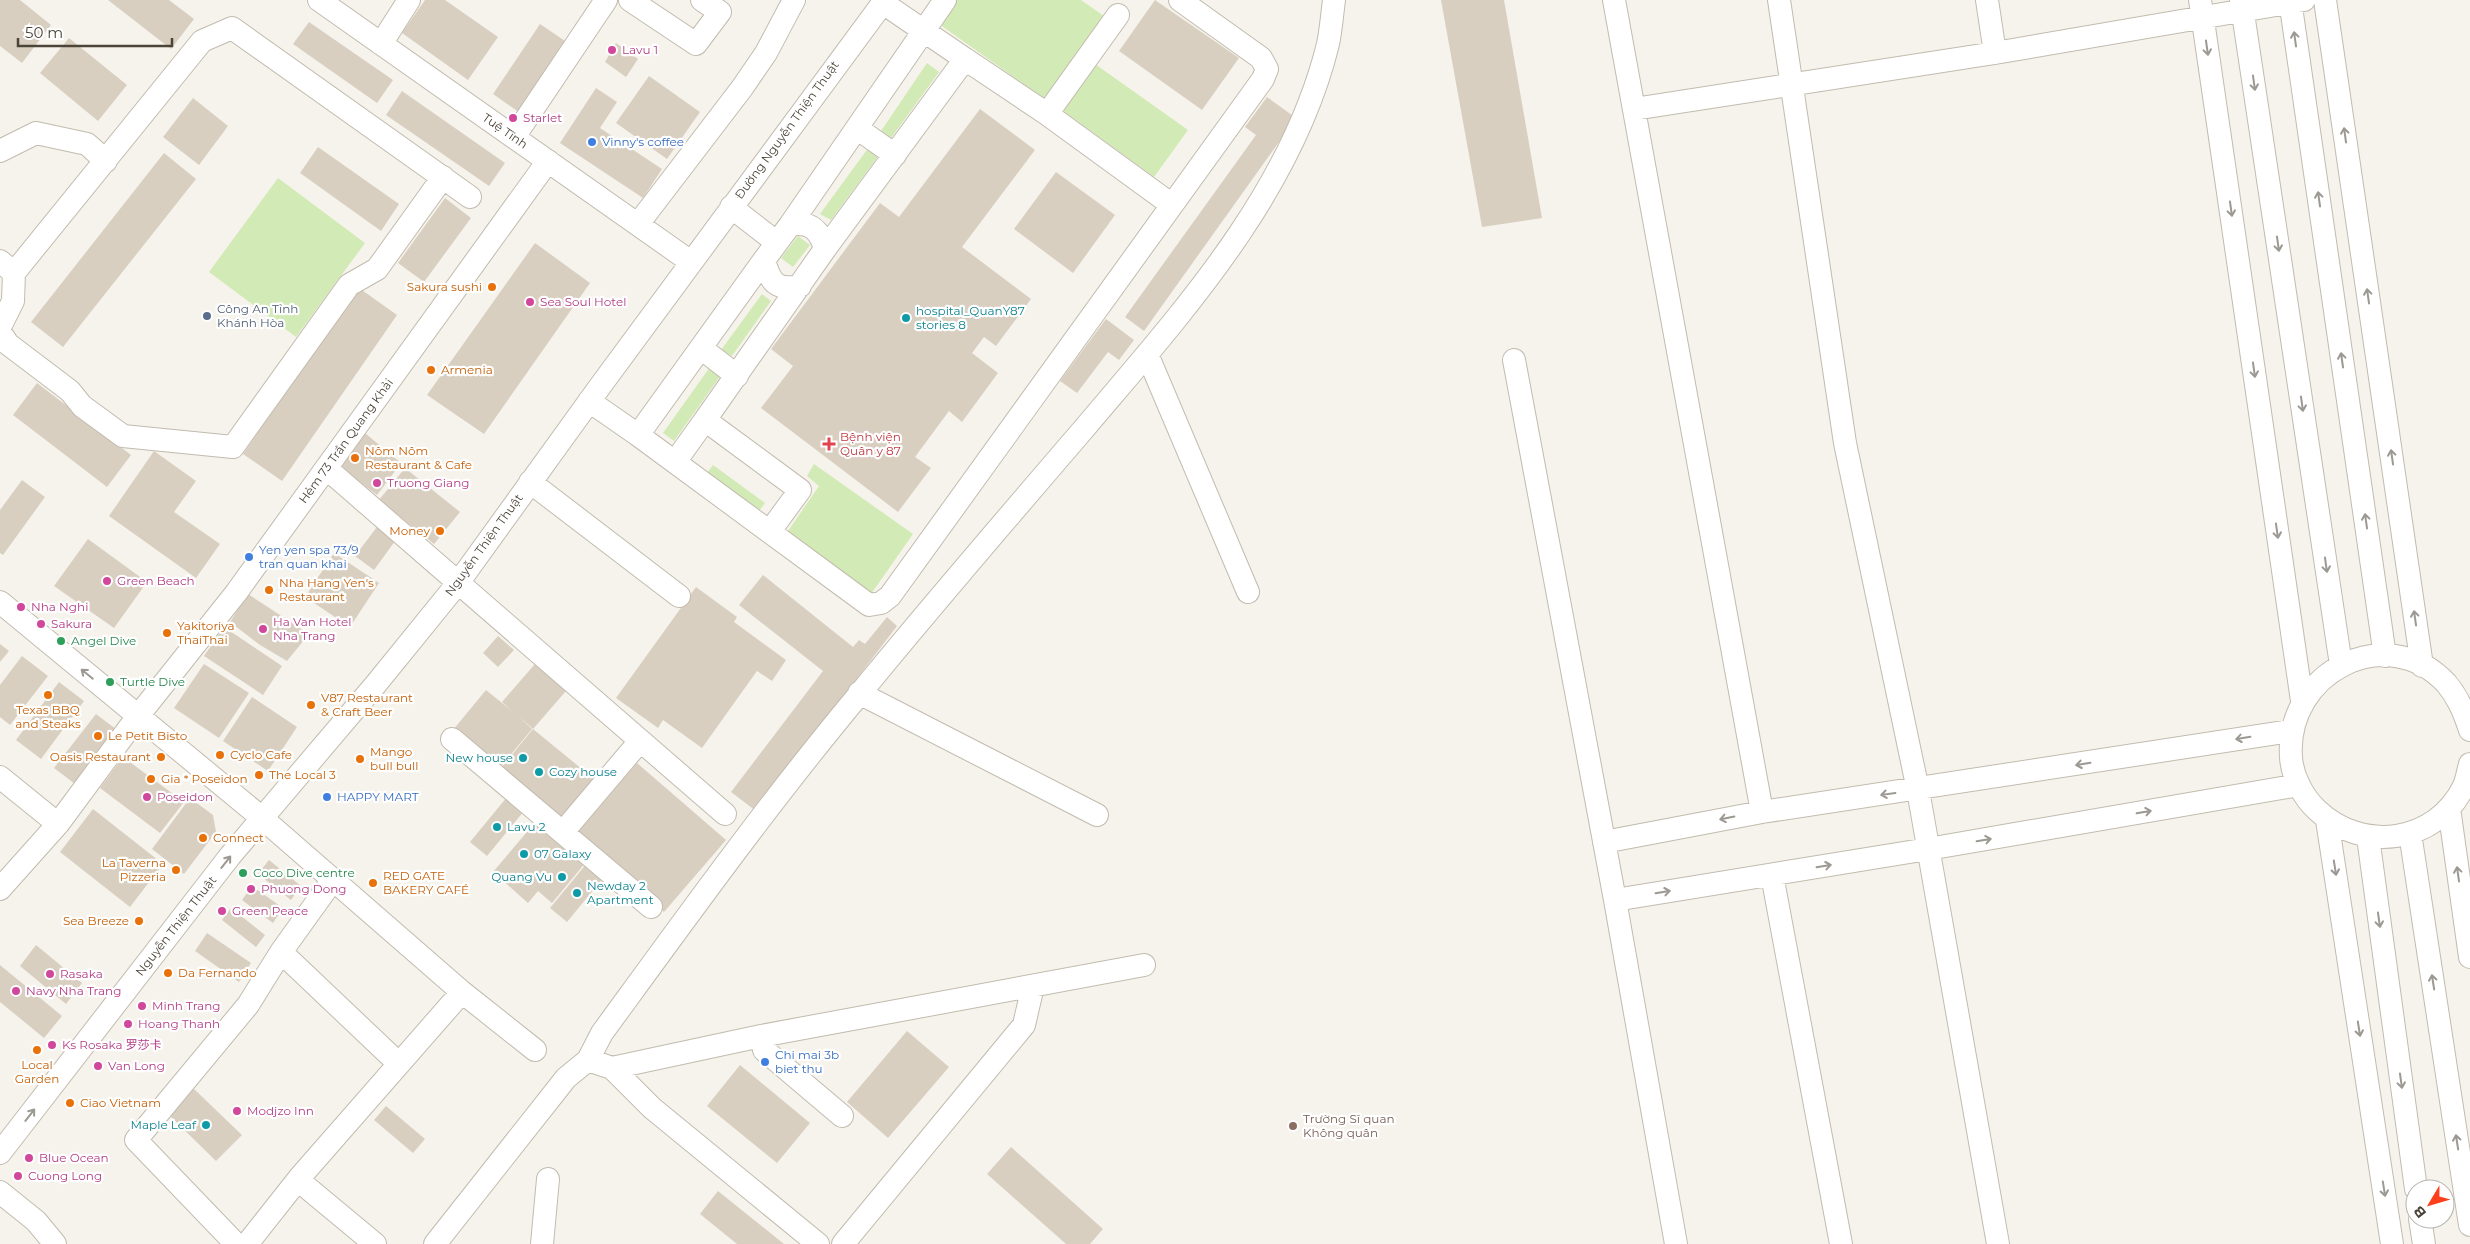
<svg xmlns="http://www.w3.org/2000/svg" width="2470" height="1244" font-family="Montserrat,'Noto Sans SC',sans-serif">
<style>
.green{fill:#d2eab5}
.building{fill:#d8cfc1}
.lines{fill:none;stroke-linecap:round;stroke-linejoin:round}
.minor-casing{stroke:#c2bbae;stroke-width:24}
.minor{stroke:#fff;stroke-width:22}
.oneway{stroke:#9c9892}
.hotel-dot{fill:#d1479c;stroke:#fff;stroke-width:2}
.shop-dot{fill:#3f7fe0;stroke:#fff;stroke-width:2}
.food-dot{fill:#e8710a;stroke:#fff;stroke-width:2}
.service-dot{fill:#5c6f8a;stroke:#fff;stroke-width:2}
.culture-dot{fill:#0f9aa8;stroke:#fff;stroke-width:2}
.health-dot{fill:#e0444e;stroke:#fff;stroke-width:2}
.leisure-dot{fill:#2e9e5b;stroke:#fff;stroke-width:2}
.education-dot{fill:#8d6e63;stroke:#fff;stroke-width:2}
.labels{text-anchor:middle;stroke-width:4.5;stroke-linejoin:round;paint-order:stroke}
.hotel-label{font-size:12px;fill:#b23c85;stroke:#fff;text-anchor:start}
.street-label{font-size:12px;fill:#4b4439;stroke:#fff}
.shop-label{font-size:12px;fill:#366cbe;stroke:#fff;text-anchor:start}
.food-label{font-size:12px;fill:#c56008;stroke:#fff;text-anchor:start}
.service-label{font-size:12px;fill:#4e5e75;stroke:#fff;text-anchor:start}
.culture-label{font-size:12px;fill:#0d838f;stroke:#fff;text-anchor:start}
.health-label{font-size:12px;fill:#be3a42;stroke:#fff;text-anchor:start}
.leisure-label{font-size:12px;fill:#27864d;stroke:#fff;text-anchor:start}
.education-label{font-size:12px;fill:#785e54;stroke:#fff;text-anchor:start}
</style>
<rect width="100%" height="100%" fill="#f6f3ec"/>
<path class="green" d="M955,0H1081L1104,16L1045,99L939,24Z
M927,63L939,72L891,138L881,131Z
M1095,64L1188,130L1154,177L1062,110Z
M869,147L879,155L831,220L820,214Z
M278,178L365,243L296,337L209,272Z
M798,236L810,245L793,267L781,258Z
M762,294L771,301L732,356L721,350Z
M710,367L721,375L674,441L663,433Z
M814,464L913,534L871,594L789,539L788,531L819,486L807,476Z
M713,465L765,503L753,519L701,481Z"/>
<path class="building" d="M0,0H20L51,25L22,63L0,46Z
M108,0H169L194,19L171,49Z
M425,0H445L498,37L468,80L402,33Z
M1155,0L1239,58L1202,110L1119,51Z
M1441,0H1504L1542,218L1482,227Z
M309,22L393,80L377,103L293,44Z
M540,24L571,45L523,115L493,94Z
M69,38L127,85L98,121L40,73Z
M616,43L638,59L626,77L605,62Z
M649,76L700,112L667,159L616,123Z
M596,88L617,102L600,128L662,169L643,198L560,143Z
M402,91L505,163L489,186L386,115Z
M1267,97L1296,118L1144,331L1125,317L1256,135L1245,127Z
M193,98L228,126L199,165L163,137Z
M980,109L1035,150L962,247L1031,299L996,346L984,337L972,353L998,373L962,422L949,411L915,457L931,468L898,512L761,408L793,366L771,349L880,203L899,217Z
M318,147L399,204L381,231L300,173Z
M164,153L196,179L63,347L31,322Z
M1056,172L1115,215L1073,273L1014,229Z
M445,198L471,218L424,282L398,263Z
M535,243L590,283L484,434L427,395Z
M359,288L397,315L282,481L243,454Z
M1106,319L1134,340L1119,360L1108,352L1077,393L1060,381Z
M37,383L131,455L107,487L13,415Z
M365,433L401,463L377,495L340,467Z
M154,451L196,481L174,512L220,544L196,578L109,516Z
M405,468L460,512L434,544L379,500Z
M22,480L45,497L3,555L0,553V510Z
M380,523L398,537L374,570L355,556Z
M88,539L147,582L114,628L54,586Z
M334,553L379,583L350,627L305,597Z
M763,575L853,647L859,640L865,644L887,617L897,626L756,811L731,792L823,671L739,605Z
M696,587L737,617L734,622L786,660L772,681L757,671L702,748L663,720L658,728L616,698Z
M248,594L309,634L287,661L260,645L230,622Z
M224,627L282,666L263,695L204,656Z
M498,636L514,650L498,667L483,653Z
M0,644L9,651L0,662Z
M22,656L48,676L10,725L0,717V685Z
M204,664L249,693L219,738L174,708Z
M535,664L566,691L533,729L517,715L532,729L494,775L448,736L486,690L513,712L502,702Z
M59,682L84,701L41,759L16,740Z
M252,697L297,727L268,771L223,741Z
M96,714L121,733L79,787L54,768Z
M533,729L599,783L561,829L496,774Z
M123,757L184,802L160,833L100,788Z
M637,763L726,840L664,912L575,836Z
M507,797L524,811L487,856L470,842Z
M190,798L213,815L216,832L184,874L152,849Z
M93,809L163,864L130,907L60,852Z
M537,820L586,862L552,903L538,891L528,903L493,872Z
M269,860L301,886L291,900L258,874Z
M587,863L604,877L567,922L550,908Z
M252,886L283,908L273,923L242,900Z
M231,908L265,935L256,947L222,920Z
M207,933L251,963L239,982L195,951Z
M36,945L82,983L66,1004L20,966Z
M0,965L62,1016L44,1038L0,1002Z
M907,1031L949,1067L888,1138L847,1102Z
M740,1065L810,1123L777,1163L707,1106Z
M194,1089L242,1135L216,1161L169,1115Z
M386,1106L425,1139L413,1153L374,1120Z
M1011,1147L1103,1229L1090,1244H1066L987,1174Z
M718,1191L784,1244H737L700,1214Z"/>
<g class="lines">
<g class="minor-casing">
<path id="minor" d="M319,0L691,262
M630,0L696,44L720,12L702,0
M1614,0L1762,812
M1779,0L1845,443L1918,790L1998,1244
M1987,0L1995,53
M2200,0L2302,701
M2241,0L2341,665
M2290,0L2385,656
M2325,0L2422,666
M381,44L409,0
M965,59L1047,114L1172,205
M1634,109L1995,53L2304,0
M1047,114L1118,15
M858,129L895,155
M514,137L606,0
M0,151L36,133L87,144L106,161
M731,207L776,242
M638,224L742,88L766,53L794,0
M790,225L945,0
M764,260L638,435L869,605L881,603L890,596L1263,79L1267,69L1261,58L1180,0
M0,261L14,273L13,301L0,327
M14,273L202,41L232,28L470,197
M800,286C776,291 770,282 764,260L790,225C810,221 820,230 825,249
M0,332L8,344L70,391L82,406L123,436L233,447L349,285L377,269L443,177
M701,348L737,376
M1147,354L1248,592
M1514,360L1615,900L1676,1244
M589,401L638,435
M675,462L705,420
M326,468L725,814
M530,482L679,596
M770,531L800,490L705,420L825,249L965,59L883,3
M0,602L262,818L462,992L535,1050
M859,693L1097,815
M2470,730C2464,712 2458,697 2446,683C2387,620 2285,672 2291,757C2292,776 2303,797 2317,810C2362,853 2436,844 2464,786C2467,779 2468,771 2470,764
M452,739L651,907
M0,777L58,824
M2449,808L2470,957
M2327,820L2392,1244
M563,832L640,741
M2410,833L2470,1225
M2368,837L2416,1189
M1604,842L1762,812L2291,731
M1772,875L1841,1244
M0,889L58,824L138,716L236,593L548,161
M1615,900L1928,849L2299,785
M281,952L398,1063
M761,1036L764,1050L842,1116
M588,1060L612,1068L761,1036L1144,965
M612,1068L652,1108L818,1244
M0,1153L230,856L376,684L458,583L601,385L885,0
M298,1180L375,1244
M0,1192L36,1221L55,1244
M2420,1219L2424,1244
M236,1244L136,1140L248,1005L281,952L332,881
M247,1244L300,1177L462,992
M435,1244L566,1078L588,1060L602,1033C686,918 770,801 862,691C934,603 1008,517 1082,431C1179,316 1291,195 1328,44C1331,30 1332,15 1334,0
M542,1244L548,1179
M843,1244L1024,1025L1033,986"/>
</g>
<use href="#minor" class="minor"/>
</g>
<defs><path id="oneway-shaft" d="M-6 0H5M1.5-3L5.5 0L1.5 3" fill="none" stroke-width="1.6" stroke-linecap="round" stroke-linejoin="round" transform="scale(1.25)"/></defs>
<g class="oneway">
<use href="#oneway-shaft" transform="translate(2295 39) rotate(-98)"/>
<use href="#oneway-shaft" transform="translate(2207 48) rotate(82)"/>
<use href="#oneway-shaft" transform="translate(2254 83) rotate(82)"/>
<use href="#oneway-shaft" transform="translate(2345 135) rotate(-98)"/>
<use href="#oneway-shaft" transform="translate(2319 199) rotate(-98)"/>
<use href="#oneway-shaft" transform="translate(2231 209) rotate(82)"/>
<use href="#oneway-shaft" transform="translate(2278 244) rotate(82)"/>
<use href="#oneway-shaft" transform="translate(2368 296) rotate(-98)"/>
<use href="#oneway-shaft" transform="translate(2342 360) rotate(-98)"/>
<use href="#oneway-shaft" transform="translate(2254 370) rotate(82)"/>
<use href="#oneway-shaft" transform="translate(2302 404) rotate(82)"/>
<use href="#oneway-shaft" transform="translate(2392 457) rotate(-98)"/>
<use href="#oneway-shaft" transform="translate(2366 521) rotate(-98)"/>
<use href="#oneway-shaft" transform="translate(2277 531) rotate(82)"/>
<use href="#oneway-shaft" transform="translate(2326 565) rotate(82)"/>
<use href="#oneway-shaft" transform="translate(2415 618) rotate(-98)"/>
<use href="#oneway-shaft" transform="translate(87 674) rotate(-141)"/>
<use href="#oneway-shaft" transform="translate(2243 738) rotate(171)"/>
<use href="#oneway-shaft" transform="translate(2083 764) rotate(171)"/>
<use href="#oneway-shaft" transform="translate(1888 794) rotate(172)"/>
<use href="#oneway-shaft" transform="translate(2144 812) rotate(-10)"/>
<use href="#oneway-shaft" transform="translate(1727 818) rotate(169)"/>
<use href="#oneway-shaft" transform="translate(1984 840) rotate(-10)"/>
<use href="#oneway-shaft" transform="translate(226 862) rotate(-52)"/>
<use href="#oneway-shaft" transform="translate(1824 866) rotate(-9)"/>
<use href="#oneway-shaft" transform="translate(2335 868) rotate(81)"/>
<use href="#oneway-shaft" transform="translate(2458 874) rotate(-98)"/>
<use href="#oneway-shaft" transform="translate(1663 892) rotate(-9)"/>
<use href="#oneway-shaft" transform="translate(2379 920) rotate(82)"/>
<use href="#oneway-shaft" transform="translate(2433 982) rotate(-99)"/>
<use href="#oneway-shaft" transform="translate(2359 1029) rotate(81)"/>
<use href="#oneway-shaft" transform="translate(2401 1081) rotate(82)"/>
<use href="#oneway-shaft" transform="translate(30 1115) rotate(-52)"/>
<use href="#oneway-shaft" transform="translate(2457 1142) rotate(-99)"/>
<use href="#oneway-shaft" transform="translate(2384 1189) rotate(81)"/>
</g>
<g class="hotel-dot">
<circle cx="612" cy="50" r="5"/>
<circle cx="513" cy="118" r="5"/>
<circle cx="530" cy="302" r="5"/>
<circle cx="377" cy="483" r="5"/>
<circle cx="107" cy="581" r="5"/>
<circle cx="21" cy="607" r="5"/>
<circle cx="41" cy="624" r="5"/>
<circle cx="263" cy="629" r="5"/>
<circle cx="147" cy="797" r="5"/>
<circle cx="251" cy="889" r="5"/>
<circle cx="222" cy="911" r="5"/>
<circle cx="50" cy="974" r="5"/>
<circle cx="16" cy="991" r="5"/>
<circle cx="142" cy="1006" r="5"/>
<circle cx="128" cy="1024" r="5"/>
<circle cx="52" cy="1045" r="5"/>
<circle cx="98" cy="1066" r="5"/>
<circle cx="237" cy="1111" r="5"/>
<circle cx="29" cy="1158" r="5"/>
<circle cx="18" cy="1176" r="5"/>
</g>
<g class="shop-dot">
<circle cx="592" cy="142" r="5"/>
<circle cx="249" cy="557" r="5"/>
<circle cx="327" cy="797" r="5"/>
<circle cx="765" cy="1062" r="5"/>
</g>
<g class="food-dot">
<circle cx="492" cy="287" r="5"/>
<circle cx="431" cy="370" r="5"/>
<circle cx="355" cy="458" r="5"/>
<circle cx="440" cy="531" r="5"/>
<circle cx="269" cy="590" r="5"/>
<circle cx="167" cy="633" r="5"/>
<circle cx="48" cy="695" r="5"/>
<circle cx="311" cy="705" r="5"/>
<circle cx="98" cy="736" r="5"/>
<circle cx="220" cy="755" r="5"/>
<circle cx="161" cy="757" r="5"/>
<circle cx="360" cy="759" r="5"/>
<circle cx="259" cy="775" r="5"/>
<circle cx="151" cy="779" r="5"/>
<circle cx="203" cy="838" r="5"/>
<circle cx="176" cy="870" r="5"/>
<circle cx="373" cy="883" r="5"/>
<circle cx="139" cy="921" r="5"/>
<circle cx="168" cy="973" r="5"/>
<circle cx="37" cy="1050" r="5"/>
<circle cx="70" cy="1103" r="5"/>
</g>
<circle class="service-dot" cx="207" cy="316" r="5"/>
<g class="culture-dot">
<circle cx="906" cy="318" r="5"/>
<circle cx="523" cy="758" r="5"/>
<circle cx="539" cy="772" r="5"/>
<circle cx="497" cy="827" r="5"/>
<circle cx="524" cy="854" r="5"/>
<circle cx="562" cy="877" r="5"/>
<circle cx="577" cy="893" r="5"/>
<circle cx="206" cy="1125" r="5"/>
</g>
<path class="health-dot" d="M826.5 436.5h5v5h5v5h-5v5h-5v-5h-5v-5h5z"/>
<g class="leisure-dot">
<circle cx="61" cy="641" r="5"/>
<circle cx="110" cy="682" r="5"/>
<circle cx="243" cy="873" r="5"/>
</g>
<circle class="education-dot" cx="1293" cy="1126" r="5"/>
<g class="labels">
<g class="hotel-label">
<text x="622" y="54">Lavu 1</text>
<text x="523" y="122">Starlet</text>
<text x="540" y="306">Sea Soul Hotel</text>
<text x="387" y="487">Truong Giang</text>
<text x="117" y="585">Green Beach</text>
<text x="31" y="611">Nha Nghi</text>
<text x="273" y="626">Ha Van Hotel<tspan x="273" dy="14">Nha Trang</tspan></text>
<text x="51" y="628">Sakura</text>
<text x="157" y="801">Poseidon</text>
<text x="261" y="893">Phuong Dong</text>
<text x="232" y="915">Green Peace</text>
<text x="60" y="978">Rasaka</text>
<text x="26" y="995">Navy Nha Trang</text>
<text x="152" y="1010">Minh Trang</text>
<text x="138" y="1028">Hoang Thanh</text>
<text x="62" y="1049">Ks Rosaka 罗莎卡</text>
<text x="108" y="1070">Van Long</text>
<text x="247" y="1115">Modjzo Inn</text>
<text x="39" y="1162">Blue Ocean</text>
<text x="28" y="1180">Cuong Long</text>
</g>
<g class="street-label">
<text transform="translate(787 130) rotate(-54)" y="4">Đường Nguyễn Thiện Thuật</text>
<text transform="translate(505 131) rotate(35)" y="4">Tuệ Tĩnh</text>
<text transform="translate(346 441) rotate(-54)" y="4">Hẻm 73 Trần Quang Khải</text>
<text transform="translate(484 545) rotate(-54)" y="4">Nguyễn Thiện Thuật</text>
<text transform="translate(176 926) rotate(-52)" y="4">Nguyễn Thiện Thuật</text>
</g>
<g class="shop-label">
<text x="602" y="146">Vinny's coffee</text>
<text x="259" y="554">Yen yen spa 73/9<tspan x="259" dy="14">tran quan khai</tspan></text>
<text x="337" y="801">HAPPY MART</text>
<text x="775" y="1059">Chi mai 3b<tspan x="775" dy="14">biet thu</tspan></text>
</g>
<g class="food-label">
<text x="482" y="291" text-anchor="end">Sakura sushi</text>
<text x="441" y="374">Armenia</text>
<text x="365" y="455">Nôm Nôm<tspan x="365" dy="14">Restaurant &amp; Cafe</tspan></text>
<text x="430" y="535" text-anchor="end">Money</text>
<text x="279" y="587">Nha Hang Yen's<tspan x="279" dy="14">Restaurant</tspan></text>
<text x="177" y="630">Yakitoriya<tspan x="177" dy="14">ThaiThai</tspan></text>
<text x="321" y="702">V87 Restaurant<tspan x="321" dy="14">&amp; Craft Beer</tspan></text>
<text x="48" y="714" text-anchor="middle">Texas BBQ<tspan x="48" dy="14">and Steaks</tspan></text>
<text x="108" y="740">Le Petit Bisto</text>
<text x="370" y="756">Mango<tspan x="370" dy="14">bull bull</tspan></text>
<text x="230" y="759">Cyclo Cafe</text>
<text x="151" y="761" text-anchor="end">Oasis Restaurant</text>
<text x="269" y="779">The Local 3</text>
<text x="161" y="783">Gia * Poseidon</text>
<text x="213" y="842">Connect</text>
<text x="166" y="867" text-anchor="end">La Taverna<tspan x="166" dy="14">Pizzeria</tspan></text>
<text x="383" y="880">RED GATE<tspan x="383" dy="14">BAKERY CAFÉ</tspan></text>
<text x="129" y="925" text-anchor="end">Sea Breeze</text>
<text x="178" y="977">Da Fernando</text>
<text x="37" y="1069" text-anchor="middle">Local<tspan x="37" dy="14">Garden</tspan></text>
<text x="80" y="1107">Ciao Vietnam</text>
</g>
<g class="service-label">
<text x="217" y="313">Công An Tỉnh<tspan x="217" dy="14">Khánh Hòa</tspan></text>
</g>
<g class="culture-label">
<text x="916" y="315">hospital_QuanY87<tspan x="916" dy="14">stories 8</tspan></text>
<text x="513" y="762" text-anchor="end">New house</text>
<text x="549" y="776">Cozy house</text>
<text x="507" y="831">Lavu 2</text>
<text x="534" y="858">07 Galaxy</text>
<text x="552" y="881" text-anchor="end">Quang Vu</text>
<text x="587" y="890">Newday 2<tspan x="587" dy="14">Apartment</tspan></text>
<text x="196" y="1129" text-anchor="end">Maple Leaf</text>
</g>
<g class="health-label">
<text x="840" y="441">Bệnh viện<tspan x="840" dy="14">Quân y 87</tspan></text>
</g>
<g class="leisure-label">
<text x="71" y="645">Angel Dive</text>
<text x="120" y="686">Turtle Dive</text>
<text x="253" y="877">Coco Dive centre</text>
</g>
<g class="education-label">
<text x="1303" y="1123">Trường Sĩ quan<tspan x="1303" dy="14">Không quân</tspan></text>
</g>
</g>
<g transform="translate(2430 1204) rotate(232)"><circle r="24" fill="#ffffff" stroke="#b7b4b0"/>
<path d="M0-4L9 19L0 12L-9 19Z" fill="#fc3f1d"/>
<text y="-8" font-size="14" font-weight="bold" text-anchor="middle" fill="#4b4439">B</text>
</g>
<path d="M18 38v8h154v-8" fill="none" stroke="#4b4439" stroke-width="2.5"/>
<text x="25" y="38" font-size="15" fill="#4b4439" stroke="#ffffff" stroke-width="4" paint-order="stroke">50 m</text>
</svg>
